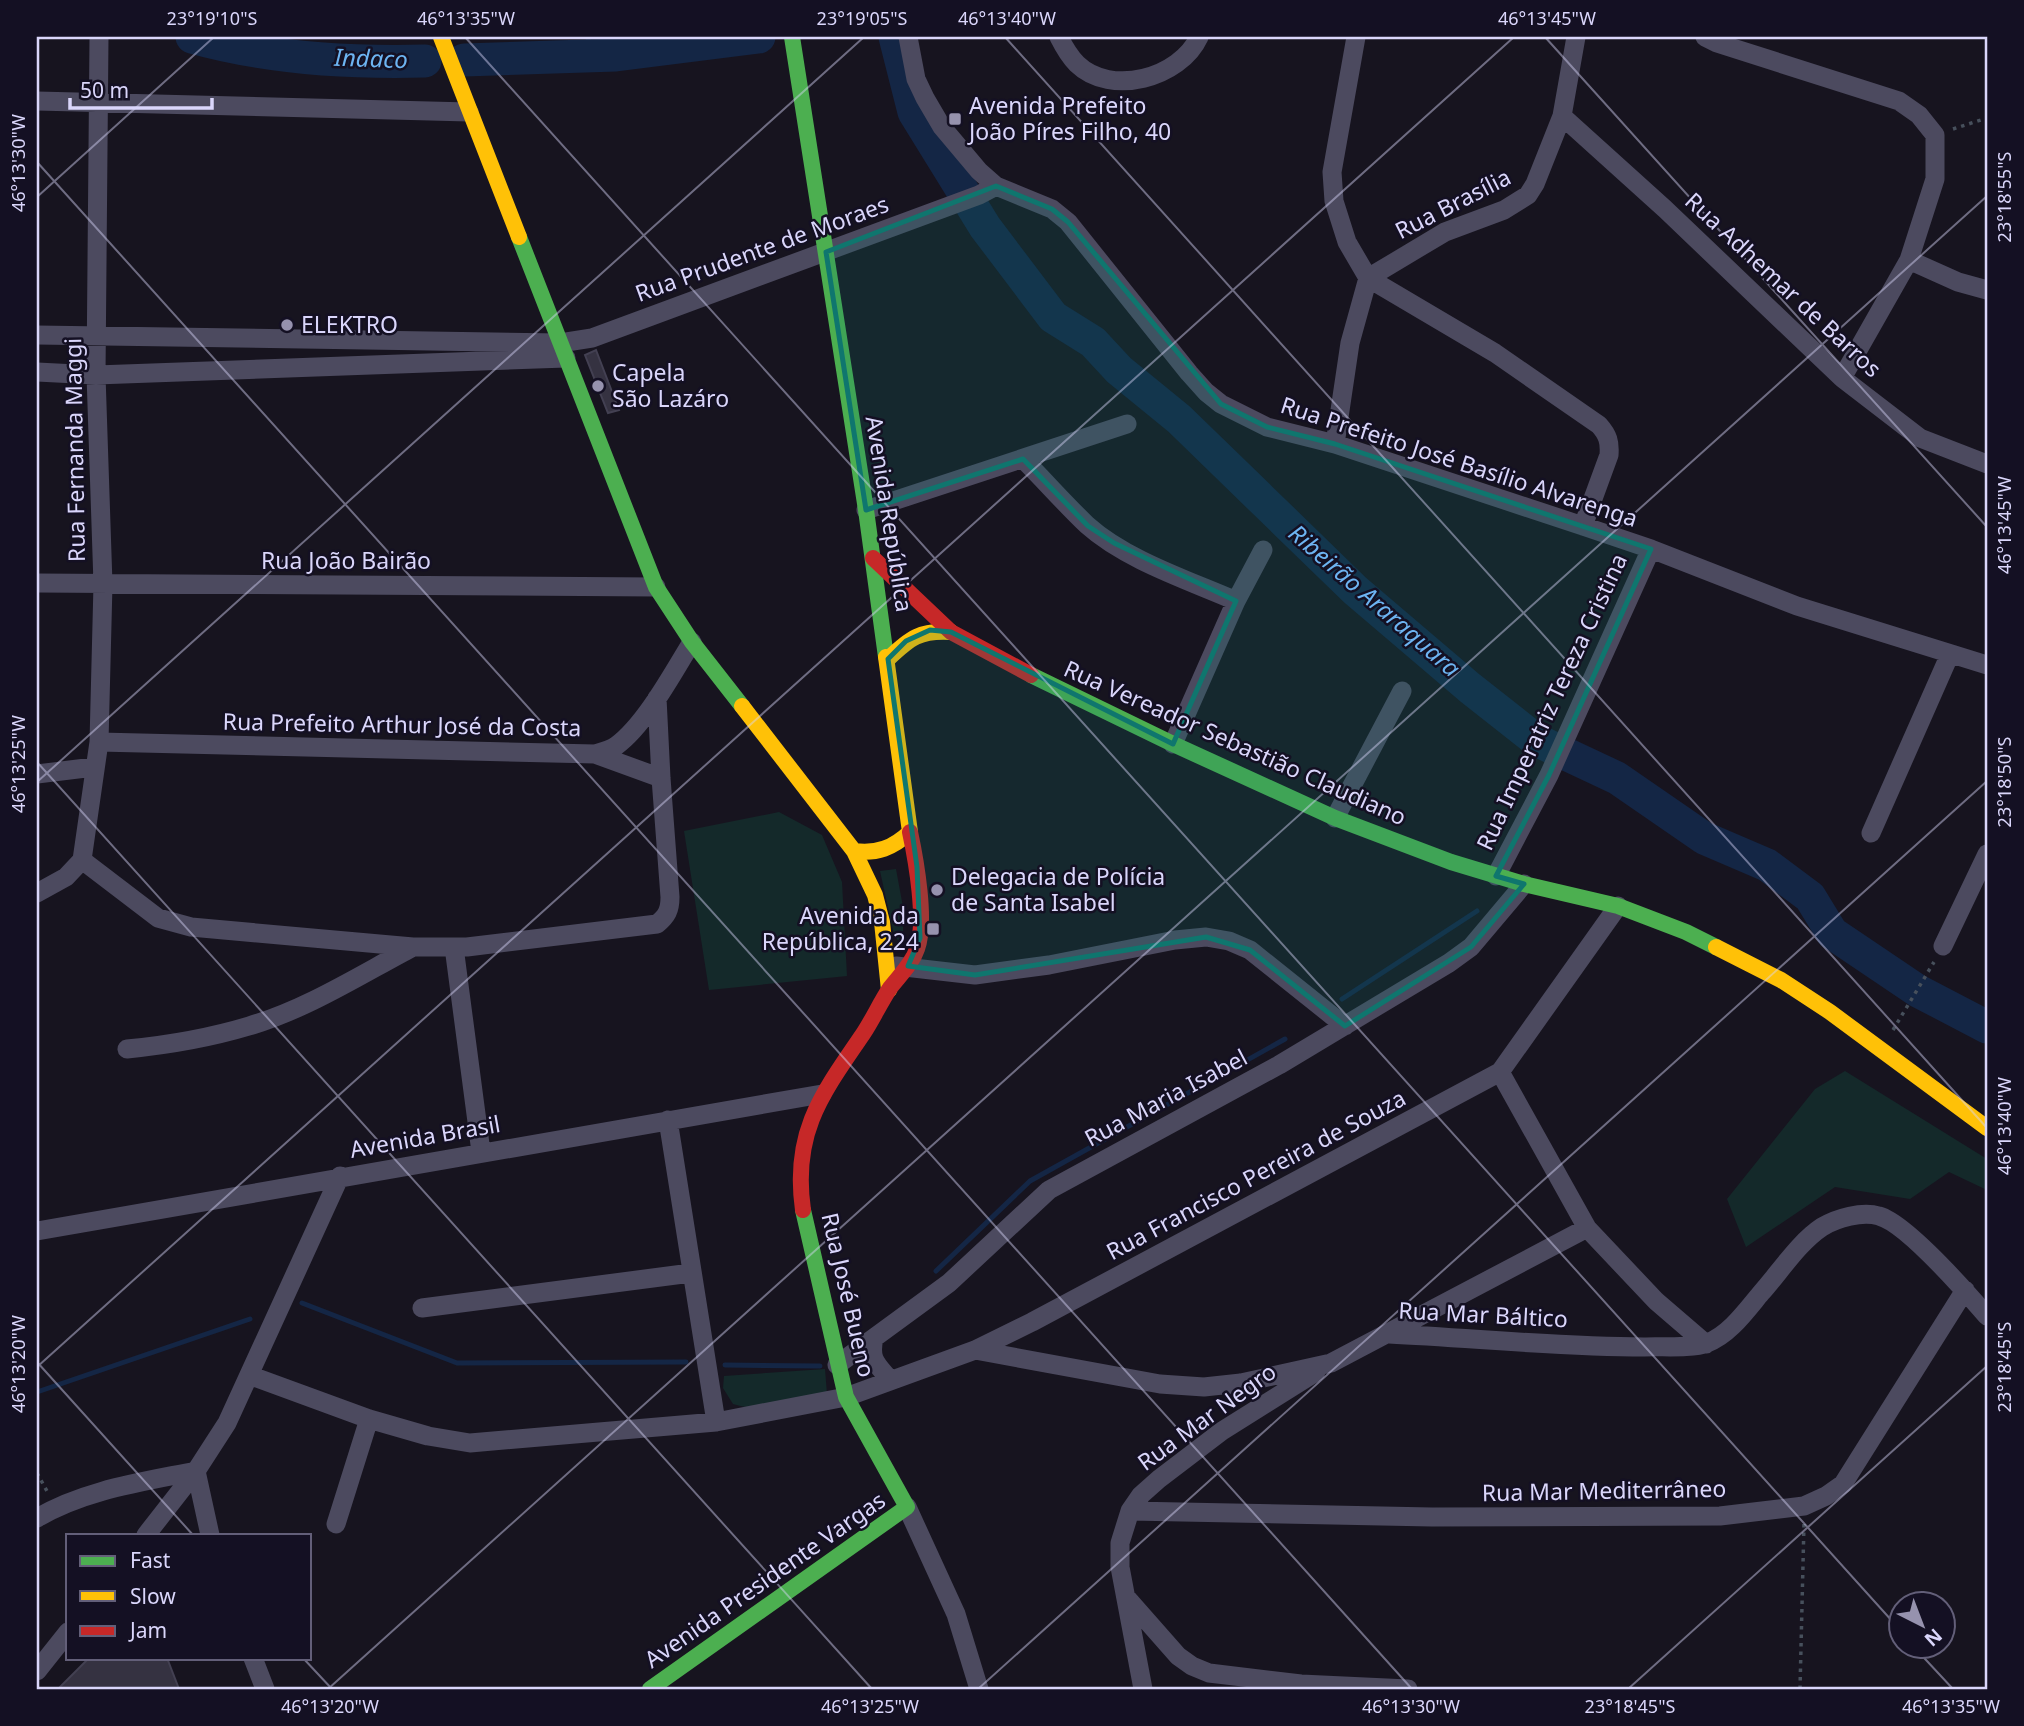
<svg xmlns="http://www.w3.org/2000/svg" width="2024" height="1726" font-family="'Noto Sans',sans-serif">
<style>
.green{fill:#14292a}
.lines{fill:none;stroke-linecap:round;stroke-linejoin:round}
.stream{stroke:#142645;stroke-width:5}
.river{stroke:#142645;stroke-width:33}
.building{fill:#353241;stroke:#434052;stroke-width:2}
.path{stroke:#47505c;stroke-width:3.5;stroke-dasharray:3.5 5;stroke-linecap:butt}
.street{stroke:#4c4a5f;stroke-width:19}
.fast{stroke:#4caf50;stroke-width:16}
.slow{stroke:#ffc107;stroke-width:16}
.jam{stroke:#c62828;stroke-width:16}
.marked{fill:#0f766e;fill-opacity:0.2;stroke:#0f766e;stroke-width:5;stroke-linejoin:round}
.ticks{fill:none;stroke:#dad6fb;stroke-width:2;stroke-opacity:0.45}
.poi-dot{fill:#9692ae;stroke:#141023;stroke-width:2.5}
.labels{text-anchor:middle;stroke-width:5;stroke-linejoin:round;paint-order:stroke}
.poi-label{font-size:23px;fill:#dad6fb;stroke:#141023;text-anchor:start}
.street-label{font-size:23px;fill:#dad6fb;stroke:#141023}
.water-label{font-size:24px;font-style:italic;fill:#6db4f2;stroke:#141023}
.neatline{fill:none;stroke:#dad6fb;stroke-width:2.5}
.ticks-label{font-size:18px;text-anchor:middle;fill:#dad6fb}
</style>
<rect width="100%" height="100%" fill="#17141f"/>
<path class="green" d="M779,812L822,835L842,882L847,976L709,990L684,831Z
M896,869L903,907V947L894,935L880,871Z
M1845,1071L1987,1159V1190L1949,1172L1910,1199L1835,1187L1746,1247L1727,1199L1815,1089Z
M825,1369L827,1394C799,1400 762,1414 733,1404L723,1388L724,1376Z"/>
<g class="lines">
<path class="stream" d="M588,37L591,56
M1342,999L1477,911
M936,1271L1030,1181L1285,1039
M302,1303L457,1363L686,1362
M725,1365L820,1366
M37,1392L250,1319"/>
<path class="river" d="M192,37C267,58 348,63 425,61
M895,37L914,112L985,227L1053,317L1093,342L1119,370L1179,419L1355,590L1470,688L1536,740L1617,778L1704,838L1767,865L1810,897L1832,933L1918,991L1987,1027
M464,60L616,55L759,37"/>
</g>
<path class="building" d="M596,350L619,410L608,413L585,355Z
M89,1658H167L179,1689H58Z"/>
<g class="lines">
<path class="path" d="M1953,129L1987,118
M1893,1030L1934,962
M37,1473L48,1493
M1800,1689L1804,1523"/>
<path class="street" d="M908,37L916,79L925,98L942,127L979,171L996,186L1052,209L1068,222L1189,373L1206,392L1221,404L1267,427L1335,444L1583,526L1651,549L1797,606L1987,665
M1059,37C1063,45 1070,57 1077,64C1111,97 1180,78 1199,37
M1356,37L1332,172L1334,201L1347,242L1368,278L1495,353L1599,425C1608,435 1610,442 1609,455L1583,526
M1705,37L1717,43L1899,101L1919,115L1935,135V179L1909,260L1958,282L1987,290
M37,101L469,112
M1562,116L1665,209L1842,378L1920,438L1987,464
M37,335L560,343L592,338L979,195L996,186
M37,372L96,375L566,358
M1842,378L1909,260
M1335,444L1350,343L1368,278L1445,232L1504,210L1528,195L1535,184L1562,116L1576,37
M1023,459C1044,480 1065,504 1087,525C1126,560 1188,580 1236,601
M866,510L1127,424
M37,583L656,587
M99,742L595,754C602,752 610,750 616,746C645,725 673,673 692,642
M1173,744L1236,601L1263,550
M595,754L661,778
M37,774L94,767
M1335,818L1402,691
M1871,833L1950,654
M82,860L158,918L191,927L413,947H467L657,924C667,916 670,910 670,897L661,778L657,698
M82,860L99,742L103,584L96,375L99,37
M1496,876L1549,775L1651,549
M37,893L66,877L82,860
M1943,946L1987,854
M454,947L481,1152
M896,966L975,975L1049,965L1175,940L1206,937L1229,941L1250,950L1345,1026
M127,1049C168,1045 209,1038 249,1026C307,1009 360,975 413,947
M1500,1072L1587,1228L1656,1301L1706,1344
M668,1120L716,1422
M37,1231L822,1094
M422,1308L691,1273
M1389,1334C1474,1338 1559,1347 1644,1347C1661,1346 1691,1349 1707,1343C1729,1335 1746,1311 1761,1293C1780,1272 1798,1243 1822,1227C1837,1218 1862,1211 1879,1216C1906,1223 1967,1293 1987,1316
M874,1338C869,1360 877,1364 890,1380
M975,1350L1160,1384L1204,1387L1241,1383L1331,1363L1587,1228
M837,1365L949,1283L1049,1190L1279,1065L1449,963L1471,947L1524,884
M249,1375L369,1419L428,1436L470,1443L716,1422L846,1397L975,1350L1032,1322L1500,1072L1618,906
M907,1507L956,1614L979,1689
M1130,1511L1432,1517L1720,1516L1804,1506L1826,1496L1843,1484L1965,1290
M37,1518C84,1490 142,1482 196,1471L210,1535
M336,1524L369,1419
M146,1535L196,1471L227,1423L340,1176
M1126,1597L1178,1656L1192,1666L1209,1673L1301,1684L1408,1689
M253,1658L265,1689
M37,1671L68,1632
M1143,1689L1120,1567V1543L1130,1511L1141,1495L1159,1479L1222,1431L1316,1372"/>
<path class="fast" d="M792,37L866,510L886,657
M519,237L656,587L692,642L742,706
M1031,675L1173,744L1335,818L1451,862L1524,884L1618,906L1686,932L1716,947
M650,1689L907,1507L846,1397L803,1210"/>
<path class="slow" d="M441,37L519,237
M888,659C910,638 920,630 951,632
M742,706L854,851C877,854 893,848 910,832L886,657
M854,851L875,895L882,922L889,990
M1716,947L1781,980L1830,1012L1987,1128"/>
<path class="jam" d="M873,558L951,632L1031,675
M803,1210C792,1133 821,1095 863,1034C873,1019 880,1003 890,988C900,975 912,964 917,949C927,922 916,860 910,832"/>
</g>
<path class="marked" d="M996,186L1052,209L1068,222L1221,404L1267,427L1335,444L1651,549L1549,775L1496,876L1524,884L1471,947L1345,1026L1250,950L1206,937L975,975L908,966L920,938L917,867L888,659L906,641L930,630L951,632L1173,744L1236,601L1114,543L1088,526L1023,459L866,510L826,252Z"/>
<path class="ticks" d="M465,37L1902,1632M1005,37L1987,1128M1545,37L1987,527M37,162L1412,1689M37,197L214,37M37,762L872,1689M37,782L864,37M37,1362L193,1535M37,1367L1514,37M1913,1646L1953,1689M303,1658L332,1689M328,1689L1987,196M978,1689L1987,781M1628,1689L1987,1366"/>
<g class="poi-dot">
<rect x="948" y="112" width="14" height="14" rx="3.5"/>
<circle cx="287" cy="325" r="7"/>
<circle cx="598" cy="386" r="7"/>
<circle cx="937" cy="890" r="7"/>
<rect x="926" y="922" width="14" height="14" rx="3.5"/>
</g>
<g class="labels">
<g class="poi-label">
<text x="969" y="114">Avenida Prefeito<tspan x="969" dy="26">João Píres Filho, 40</tspan></text>
<text x="301" y="333">ELEKTRO</text>
<text x="612" y="381">Capela<tspan x="612" dy="26">São Lazáro</tspan></text>
<text x="951" y="885">Delegacia de Polícia<tspan x="951" dy="26">de Santa Isabel</tspan></text>
<text x="919" y="924" text-anchor="end">Avenida da<tspan x="919" dy="26">República, 224</tspan></text>
</g>
<g class="street-label">
<text transform="translate(1453 204) rotate(-27)" y="8">Rua Brasília</text>
<text transform="translate(762 249) rotate(-20)" y="8">Rua Prudente de Moraes</text>
<text transform="translate(1783 285) rotate(43)" y="8">Rua Adhemar de Barros</text>
<text transform="translate(75 450) rotate(-91)" y="8">Rua Fernanda Maggi</text>
<text transform="translate(1459 462) rotate(18)" y="8">Rua Prefeito José Basílio Alvarenga</text>
<text transform="translate(889 514) rotate(81)" y="8">Avenida República</text>
<text x="346" y="569">Rua João Bairão</text>
<text transform="translate(1552 702) rotate(-65)" y="8">Rua Imperatriz Tereza Cristina</text>
<text transform="translate(402 725) rotate(1)" y="8">Rua Prefeito Arthur José da Costa</text>
<text transform="translate(1235 743) rotate(24)" y="8">Rua Vereador Sebastião Claudiano</text>
<text transform="translate(1166 1098) rotate(-28)" y="8">Rua Maria Isabel</text>
<text transform="translate(425 1137) rotate(-10)" y="8">Avenida Brasil</text>
<text transform="translate(1256 1175) rotate(-28)" y="8">Rua Francisco Pereira de Souza</text>
<text transform="translate(848 1295) rotate(77)" y="8">Rua José Bueno</text>
<text transform="translate(1483 1315) rotate(3)" y="8">Rua Mar Báltico</text>
<text transform="translate(1207 1417) rotate(-36)" y="8">Rua Mar Negro</text>
<text transform="translate(1604 1491) rotate(-1)" y="8">Rua Mar Mediterrâneo</text>
<text transform="translate(765 1580) rotate(-35)" y="8">Avenida Presidente Vargas</text>
</g>
<g class="water-label">
<text transform="translate(371 59) rotate(2)" y="8">Indaco</text>
<text transform="translate(1374 601) rotate(41)" y="8">Ribeirão Araraquara</text>
</g>
</g>
<rect width="2024" height="1726" fill="none" stroke="#141023" stroke-width="77"/>
<rect x="66" y="1534" width="245" height="126" fill="#141023" stroke="#635f79" stroke-width="2"/>
<rect x="80" y="1556" width="35" height="10" fill="#4caf50" stroke="#635f79" stroke-width="2"/>
<text x="130" y="1568" font-size="21" fill="#dad6fb">Fast</text>
<rect x="80" y="1591" width="35" height="10" fill="#ffc107" stroke="#635f79" stroke-width="2"/>
<text x="130" y="1604" font-size="21" fill="#dad6fb">Slow</text>
<rect x="80" y="1626" width="35" height="10" fill="#c62828" stroke="#635f79" stroke-width="2"/>
<text x="130" y="1638" font-size="21" fill="#dad6fb">Jam</text>
<g transform="translate(1922 1625) rotate(138)"><circle r="33" fill="#141023" stroke="#635f79" stroke-width="2"/>
<path d="M0-5L12 26L0 18L-12 26Z" fill="#9692ae"/>
<text y="-10" font-size="19" font-weight="bold" text-anchor="middle" fill="#dad6fb">N</text>
</g>
<path d="M70 98v10h142v-10" fill="none" stroke="#dad6fb" stroke-width="3.5"/>
<text x="80" y="98" font-size="21" fill="#dad6fb" stroke="#141023" stroke-width="5" paint-order="stroke">50 m</text>
<rect x="38" y="38" width="1948" height="1650" class="neatline"/>
<g class="ticks-label">
<text x="212" y="25">23°19'10"S</text>
<text x="466" y="25">46°13'35"W</text>
<text x="862" y="25">23°19'05"S</text>
<text x="1007" y="25">46°13'40"W</text>
<text x="1547" y="25">46°13'45"W</text>
<text transform="translate(19 163) rotate(-90)" y="6">46°13'30"W</text>
<text transform="translate(2005 197) rotate(-90)" y="6">23°18'55"S</text>
<text transform="translate(2005 525) rotate(-90)" y="6">46°13'45"W</text>
<text transform="translate(19 764) rotate(-90)" y="6">46°13'25"W</text>
<text transform="translate(2005 782) rotate(-90)" y="6">23°18'50"S</text>
<text transform="translate(2005 1126) rotate(-90)" y="6">46°13'40"W</text>
<text transform="translate(19 1364) rotate(-90)" y="6">46°13'20"W</text>
<text transform="translate(2005 1367) rotate(-90)" y="6">23°18'45"S</text>
<text x="330" y="1713">46°13'20"W</text>
<text x="870" y="1713">46°13'25"W</text>
<text x="1411" y="1713">46°13'30"W</text>
<text x="1630" y="1713">23°18'45"S</text>
<text x="1951" y="1713">46°13'35"W</text>
</g>
</svg>
